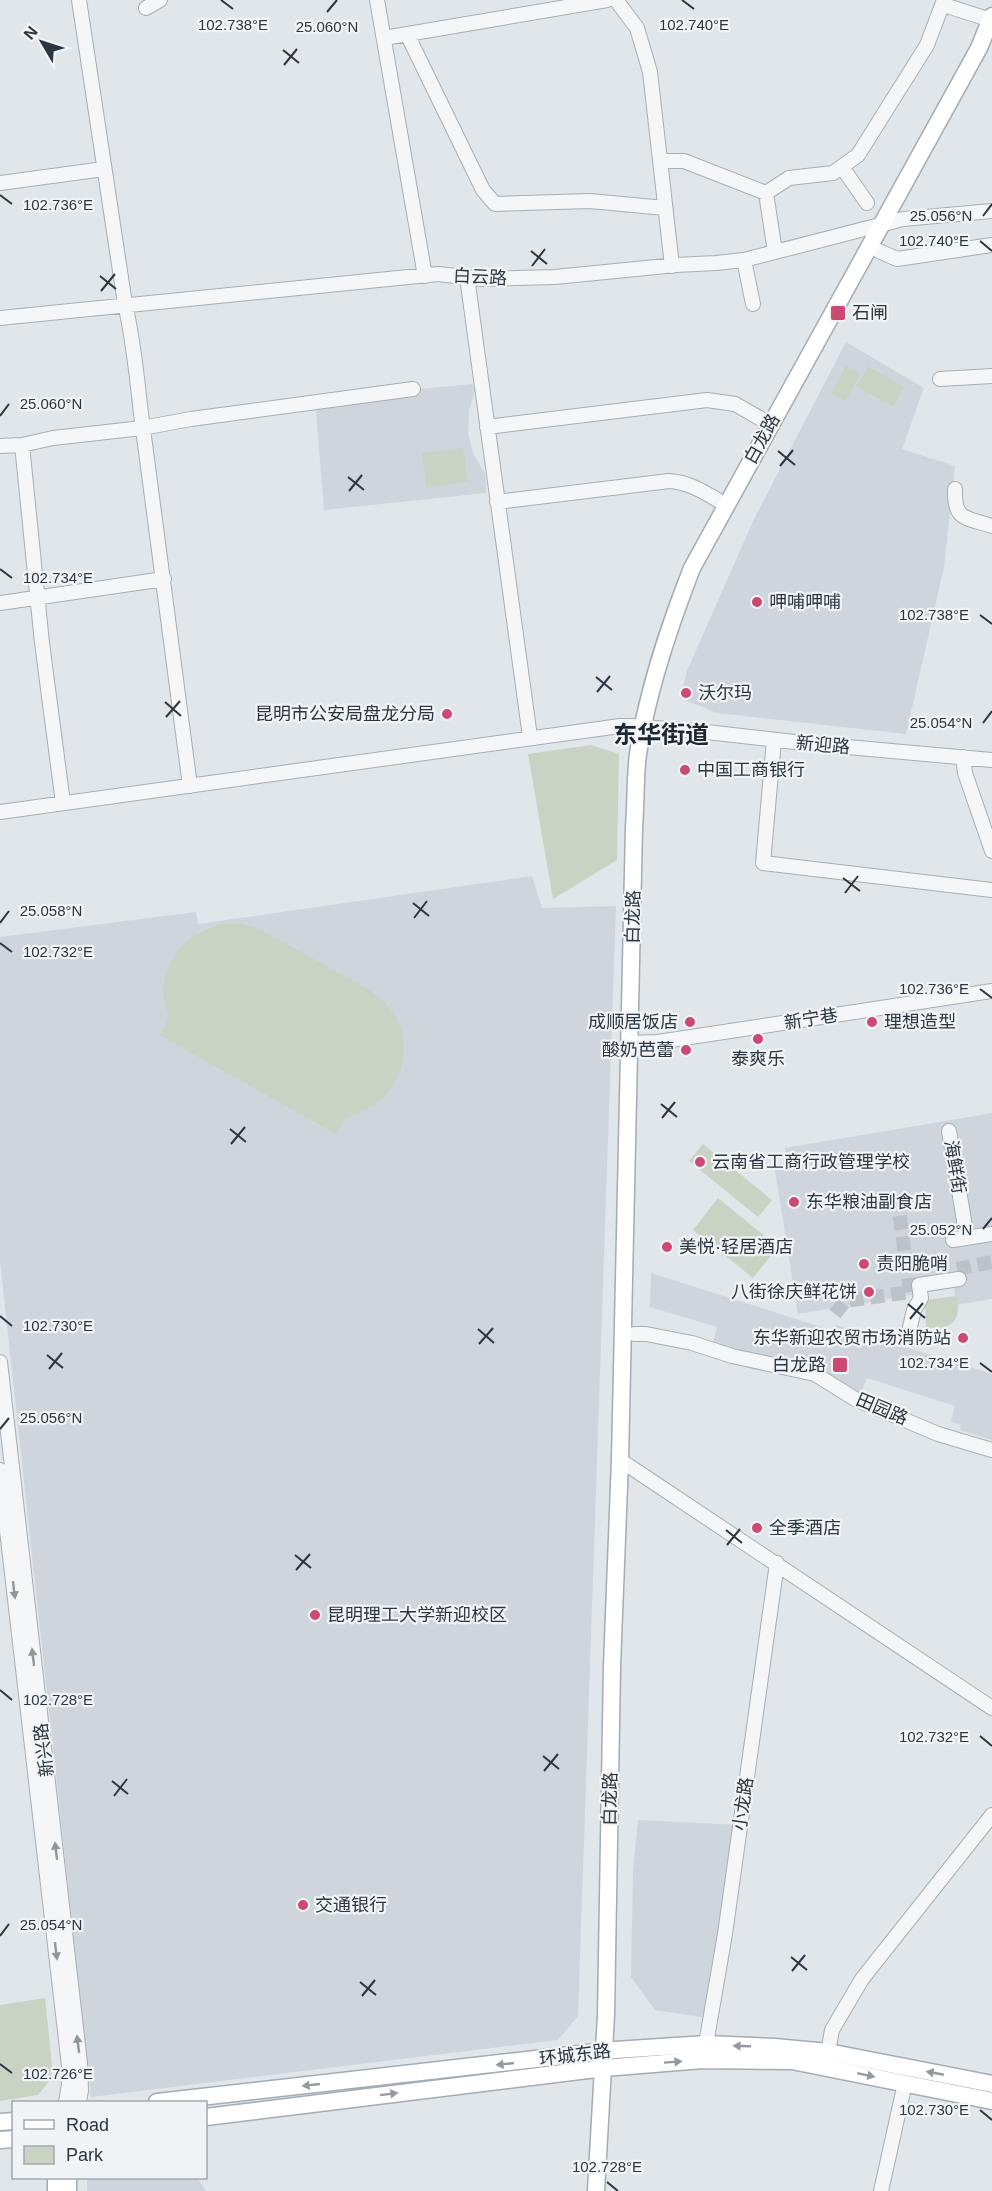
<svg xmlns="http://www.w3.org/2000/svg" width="992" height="2191" viewBox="0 0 992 2191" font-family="Helvetica,'Noto Sans SC',sans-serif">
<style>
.built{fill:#cfd5dc}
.green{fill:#cad3c3}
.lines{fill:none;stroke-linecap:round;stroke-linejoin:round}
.minor-tunnel{stroke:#bcc3c8;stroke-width:14;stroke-dasharray:14 7;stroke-linecap:butt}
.minor-casing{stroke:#a6aeb4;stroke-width:16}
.major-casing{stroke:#a1acb5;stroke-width:19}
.minor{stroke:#f4f6f8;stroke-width:14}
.major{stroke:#fff;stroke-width:16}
.oneway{fill:#8f969c}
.oneway2{fill:#949aa0}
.ticks{fill:none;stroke:#2a3641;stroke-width:2}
.poi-dot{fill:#cc4972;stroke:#f1f4f7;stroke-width:2}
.labels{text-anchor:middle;stroke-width:4.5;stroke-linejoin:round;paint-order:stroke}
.street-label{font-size:18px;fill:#2a3641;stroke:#f1f4f7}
.poi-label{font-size:18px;fill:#2a3641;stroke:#f1f4f7;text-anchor:start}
.district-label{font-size:24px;font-weight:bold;fill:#1c2732;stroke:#f1f4f7}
.ticks-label{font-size:15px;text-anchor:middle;fill:#2a3641;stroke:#f1f4f7;stroke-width:4.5;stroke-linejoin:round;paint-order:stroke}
</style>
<rect width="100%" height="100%" fill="#e1e6ea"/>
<path class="built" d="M 846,342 L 924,388 L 902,449 L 955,466 L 944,567 L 906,734 L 717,713 L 680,698 L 687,671 L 753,521 Z
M 472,384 L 475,390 L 469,410 L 468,434 L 473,453 L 485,474 L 486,493 L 324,510 L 316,412 L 326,398 Z
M 532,876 L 542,908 L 616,906 L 578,2016 L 558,2040 L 91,2097 L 0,1261 L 0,937 L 196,912 L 198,924 Z
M 992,1113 L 992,1299 L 956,1305 L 954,1288 L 798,1314 L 774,1165 L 787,1163 L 785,1148 Z
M 651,1273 L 834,1331 L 836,1325 L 992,1374 L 992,1440 L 960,1430 L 961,1425 L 951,1422 L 955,1406 L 867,1378 L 860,1394 L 841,1381 L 713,1342 L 717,1327 L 650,1307 Z
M 638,1820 L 738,1825 L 707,2018 L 655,2010 L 631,1977 L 633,1870 Z
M 87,2178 L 197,2178 L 206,2191 L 87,2191 Z"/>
<path class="green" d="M 846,366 L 861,374 L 845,401 L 831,393 Z
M 868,366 L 904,387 L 893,407 L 856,386 Z
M 463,448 L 468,482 L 426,488 L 422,453 Z
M 591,745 L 619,754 L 617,860 L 553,899 L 528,754 Z
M 223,924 L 242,924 L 260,929 C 283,942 305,954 328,967 C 350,979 376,990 392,1011 C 404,1026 406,1049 401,1068 C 393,1095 372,1109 346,1118 L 336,1134 L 159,1035 C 161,1031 167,1024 168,1019 C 169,1013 163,999 163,992 C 164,957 190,931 223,924 Z
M 703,1144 L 772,1200 L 758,1217 L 689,1161 Z
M 718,1198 L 778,1247 L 753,1278 L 693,1230 Z
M 957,1296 C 962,1321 951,1331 926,1327 L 925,1300 Z
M 45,1998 L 52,2064 L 51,2079 L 38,2095 L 0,2101 L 0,2005 Z"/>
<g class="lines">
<path class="minor-tunnel" d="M 897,1195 L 910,1292
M 957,1269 L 992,1262
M 835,1314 L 845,1301 L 918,1291"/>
<g class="minor-casing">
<path id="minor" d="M 79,0 L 125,304 C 136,350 138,397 145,444 C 161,558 176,672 190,786
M 377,0 L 425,276
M 616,0 L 637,28 L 650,72 L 672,266
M 944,5 L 991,20
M 146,8 L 160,0
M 407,34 L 483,190 L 495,204 L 590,201 L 665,208
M 384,38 L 607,0
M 660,161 L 684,161 L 766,193 L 789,178 L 833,173 L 858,155 L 927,45 L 944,0
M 842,167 L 867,203
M 0,183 L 104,169
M 766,193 L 775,252
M 879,251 L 897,259 L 992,245
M 744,260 L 753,304
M 467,277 L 530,737
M 0,318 L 438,274 L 483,279 L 555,277 L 676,265 L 716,263 L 744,260 L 903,219 L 992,211
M 940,379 L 992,376
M 487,427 L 707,400 L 735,404 L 770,424
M 22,445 L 42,643 L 63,803
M 0,446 L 22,445 L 53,438 L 142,428 L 191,419 L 413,389
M 955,489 C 954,521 965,517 992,526
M 497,502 L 669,481 C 690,482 707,494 726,505
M 0,603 L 164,579
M 774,740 L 763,863 L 992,890
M 963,757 L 965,773 L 992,851
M 0,812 L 620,726 L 643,726 L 654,728 L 698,731 L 803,743 L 992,760
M 630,1043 L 658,1042 L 992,991
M 949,1131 L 967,1238
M 953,1240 L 992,1234
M 910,1327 L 914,1310 L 921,1298 L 919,1285 L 959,1279
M 634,1334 L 646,1334 L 692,1343 L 732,1356 L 815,1374 L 855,1399 L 938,1434 L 992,1450
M 0,1362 L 80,2063 L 81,2090 L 79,2102
M 620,1460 L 992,1708
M 0,1470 L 69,2066 L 69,2085 L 66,2102
M 706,2044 L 725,1934 L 777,1563
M 828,2052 L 832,2030 L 862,1979 L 992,1815
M 881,2191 L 905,2083"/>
</g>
<g class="major-casing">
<path id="major" d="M 157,2102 L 615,2050 L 706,2044 L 775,2047 L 828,2052 L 992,2084
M 206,2117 L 604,2068 L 703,2060 L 792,2061 L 992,2101
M 0,2122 L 14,2121
M 0,2140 L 14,2139
M 56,2178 L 56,2191
M 68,2191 L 68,2178
M 596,2191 L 606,2015 L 612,1666 L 620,1460 L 634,827 C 636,803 635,777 638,754 C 647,691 669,627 692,568 L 979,48 L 992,16"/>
</g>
<use href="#minor" class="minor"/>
<use href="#major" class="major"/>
</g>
<defs><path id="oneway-solid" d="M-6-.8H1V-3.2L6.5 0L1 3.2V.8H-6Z" transform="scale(1.5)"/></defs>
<g class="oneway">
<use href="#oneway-solid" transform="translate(14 1590) rotate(83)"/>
<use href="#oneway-solid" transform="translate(33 1657) rotate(-97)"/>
<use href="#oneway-solid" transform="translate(56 1851) rotate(-97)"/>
<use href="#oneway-solid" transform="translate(56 1951) rotate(83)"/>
<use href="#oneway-solid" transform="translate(78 2044) rotate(-97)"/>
</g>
<g class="oneway2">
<use href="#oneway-solid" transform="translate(742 2046) rotate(-178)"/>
<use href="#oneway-solid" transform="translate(673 2062) rotate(-4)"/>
<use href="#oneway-solid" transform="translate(505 2064) rotate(174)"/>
<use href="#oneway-solid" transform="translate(935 2073) rotate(-169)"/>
<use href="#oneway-solid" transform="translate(866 2075) rotate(12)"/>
<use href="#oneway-solid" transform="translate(311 2085) rotate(174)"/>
<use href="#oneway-solid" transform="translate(389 2094) rotate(-7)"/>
</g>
<path class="ticks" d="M 221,0 L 233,9M 682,0 L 694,9M 327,12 L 337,0M 283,50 L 299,63M 284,65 L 297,49M 0,195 L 12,204M 983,216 L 992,204M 980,241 L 992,251M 531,251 L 547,264M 532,266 L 545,249M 100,276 L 116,289M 101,291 L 115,274M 0,416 L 9,404M 778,451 L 795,465M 780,466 L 793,450M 348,477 L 364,490M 349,491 L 362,475M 0,569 L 12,578M 980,615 L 992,624M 596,677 L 612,690M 597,692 L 610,676M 165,702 L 181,716M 166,717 L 180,701M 983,723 L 992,711M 843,878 L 860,891M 845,893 L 858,876M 413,903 L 429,916M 414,918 L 427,901M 0,923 L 9,911M 0,943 L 12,952M 980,989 L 992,998M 661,1104 L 677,1117M 662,1118 L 675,1102M 230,1129 L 246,1142M 231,1144 L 245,1127M 983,1229 L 992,1218M 908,1304 L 925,1318M 0,1316 L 12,1326M 910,1319 L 923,1303M 478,1329 L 494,1343M 479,1344 L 493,1328M 47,1355 L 63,1368M 980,1363 L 992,1372M 49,1369 L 62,1353M 0,1429 L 9,1418M 726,1530 L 742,1543M 727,1545 L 740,1529M 295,1555 L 311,1568M 296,1570 L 310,1554M 0,1690 L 12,1700M 980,1736 L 992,1746M 543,1756 L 559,1769M 544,1771 L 558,1754M 112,1781 L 128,1794M 114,1796 L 127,1779M 0,1936 L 9,1924M 791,1957 L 807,1970M 792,1971 L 805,1955M 360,1982 L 376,1995M 362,1996 L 375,1980M 0,2064 L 12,2073M 980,2110 L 992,2120M 607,2182 L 618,2191"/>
<g class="poi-dot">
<rect x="830" y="305" width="16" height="16" rx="3"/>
<circle cx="757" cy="602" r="6"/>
<circle cx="686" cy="693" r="6"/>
<circle cx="447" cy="714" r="6"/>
<circle cx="685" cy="770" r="6"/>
<circle cx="690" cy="1022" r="6"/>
<circle cx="872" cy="1022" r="6"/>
<circle cx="758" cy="1039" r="6"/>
<circle cx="686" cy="1050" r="6"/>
<circle cx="700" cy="1162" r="6"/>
<circle cx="794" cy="1202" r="6"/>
<circle cx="667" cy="1247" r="6"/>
<circle cx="864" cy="1264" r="6"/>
<circle cx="869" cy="1292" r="6"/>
<circle cx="963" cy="1338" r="6"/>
<rect x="832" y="1357" width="16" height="16" rx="3"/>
<circle cx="757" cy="1528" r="6"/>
<circle cx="315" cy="1615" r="6"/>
<circle cx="303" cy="1905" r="6"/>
</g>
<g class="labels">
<g class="street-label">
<text transform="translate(480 277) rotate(3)" y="6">白云路</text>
<text transform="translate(762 439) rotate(-61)" y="6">白龙路</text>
<text transform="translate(823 745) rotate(5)" y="6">新迎路</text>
<text transform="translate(633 917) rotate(-89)" y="6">白龙路</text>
<text transform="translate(811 1019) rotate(-9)" y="6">新宁巷</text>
<text transform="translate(955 1167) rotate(81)" y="6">海鲜街</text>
<text transform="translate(882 1409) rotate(23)" y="6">田园路</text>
<text transform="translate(44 1750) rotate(-97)" y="6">新兴路</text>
<text transform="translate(610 1799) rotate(-89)" y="6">白龙路</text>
<text transform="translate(743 1804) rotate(-82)" y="6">小龙路</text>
<text transform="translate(575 2055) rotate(-7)" y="6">环城东路</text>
</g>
<g class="poi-label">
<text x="852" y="319">石闸</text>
<text x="769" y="608">呷哺呷哺</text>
<text x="698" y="699">沃尔玛</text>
<text x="435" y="720" text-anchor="end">昆明市公安局盘龙分局</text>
<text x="697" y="776">中国工商银行</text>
<text x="678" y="1028" text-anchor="end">成顺居饭店</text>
<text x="884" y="1028">理想造型</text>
<text x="674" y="1056" text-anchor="end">酸奶芭蕾</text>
<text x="758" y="1065" text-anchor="middle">泰爽乐</text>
<text x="712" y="1168">云南省工商行政管理学校</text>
<text x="806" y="1208">东华粮油副食店</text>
<text x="679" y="1253">美悦·轻居酒店</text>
<text x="876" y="1270">责阳脆哨</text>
<text x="857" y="1298" text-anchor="end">八街徐庆鲜花饼</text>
<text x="951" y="1344" text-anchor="end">东华新迎农贸市场消防站</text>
<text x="826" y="1371" text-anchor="end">白龙路</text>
<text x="769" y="1534">全季酒店</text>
<text x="327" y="1621">昆明理工大学新迎校区</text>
<text x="315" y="1911">交通银行</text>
</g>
<g class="district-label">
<text x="661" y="743">东华街道</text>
</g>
</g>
<g class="ticks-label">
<text x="233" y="30">102.738°E</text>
<text x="694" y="30">102.740°E</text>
<text x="327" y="32">25.060°N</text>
<text x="58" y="210">102.736°E</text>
<text x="941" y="221">25.056°N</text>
<text x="934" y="246">102.740°E</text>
<text x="51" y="409">25.060°N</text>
<text x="58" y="583">102.734°E</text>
<text x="934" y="620">102.738°E</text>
<text x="941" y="728">25.054°N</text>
<text x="51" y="916">25.058°N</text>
<text x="58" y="957">102.732°E</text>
<text x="934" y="994">102.736°E</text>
<text x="941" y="1235">25.052°N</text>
<text x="58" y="1331">102.730°E</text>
<text x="934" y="1368">102.734°E</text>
<text x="51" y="1423">25.056°N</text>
<text x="58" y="1705">102.728°E</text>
<text x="934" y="1742">102.732°E</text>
<text x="51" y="1930">25.054°N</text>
<text x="58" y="2079">102.726°E</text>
<text x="934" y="2115">102.730°E</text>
<text x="607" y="2172">102.728°E</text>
</g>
<rect x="12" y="2101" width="195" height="78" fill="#f1f4f7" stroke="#a1a8ae" stroke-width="1.5"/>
<rect x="24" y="2120" width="30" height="9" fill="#ffffff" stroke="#a1a8ae" stroke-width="1.5"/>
<text x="66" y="2131" font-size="18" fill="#2a3641">Road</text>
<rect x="24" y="2146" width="30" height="18" fill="#cad3c3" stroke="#a1a8ae" stroke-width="1.5"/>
<text x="66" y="2161" font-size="18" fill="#2a3641">Park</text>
<g transform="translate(42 42) rotate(309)" stroke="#f1f4f7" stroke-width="4.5" paint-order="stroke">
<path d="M0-4.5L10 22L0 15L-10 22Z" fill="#2a3641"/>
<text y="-9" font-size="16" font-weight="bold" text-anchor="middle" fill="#2a3641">N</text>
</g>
</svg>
